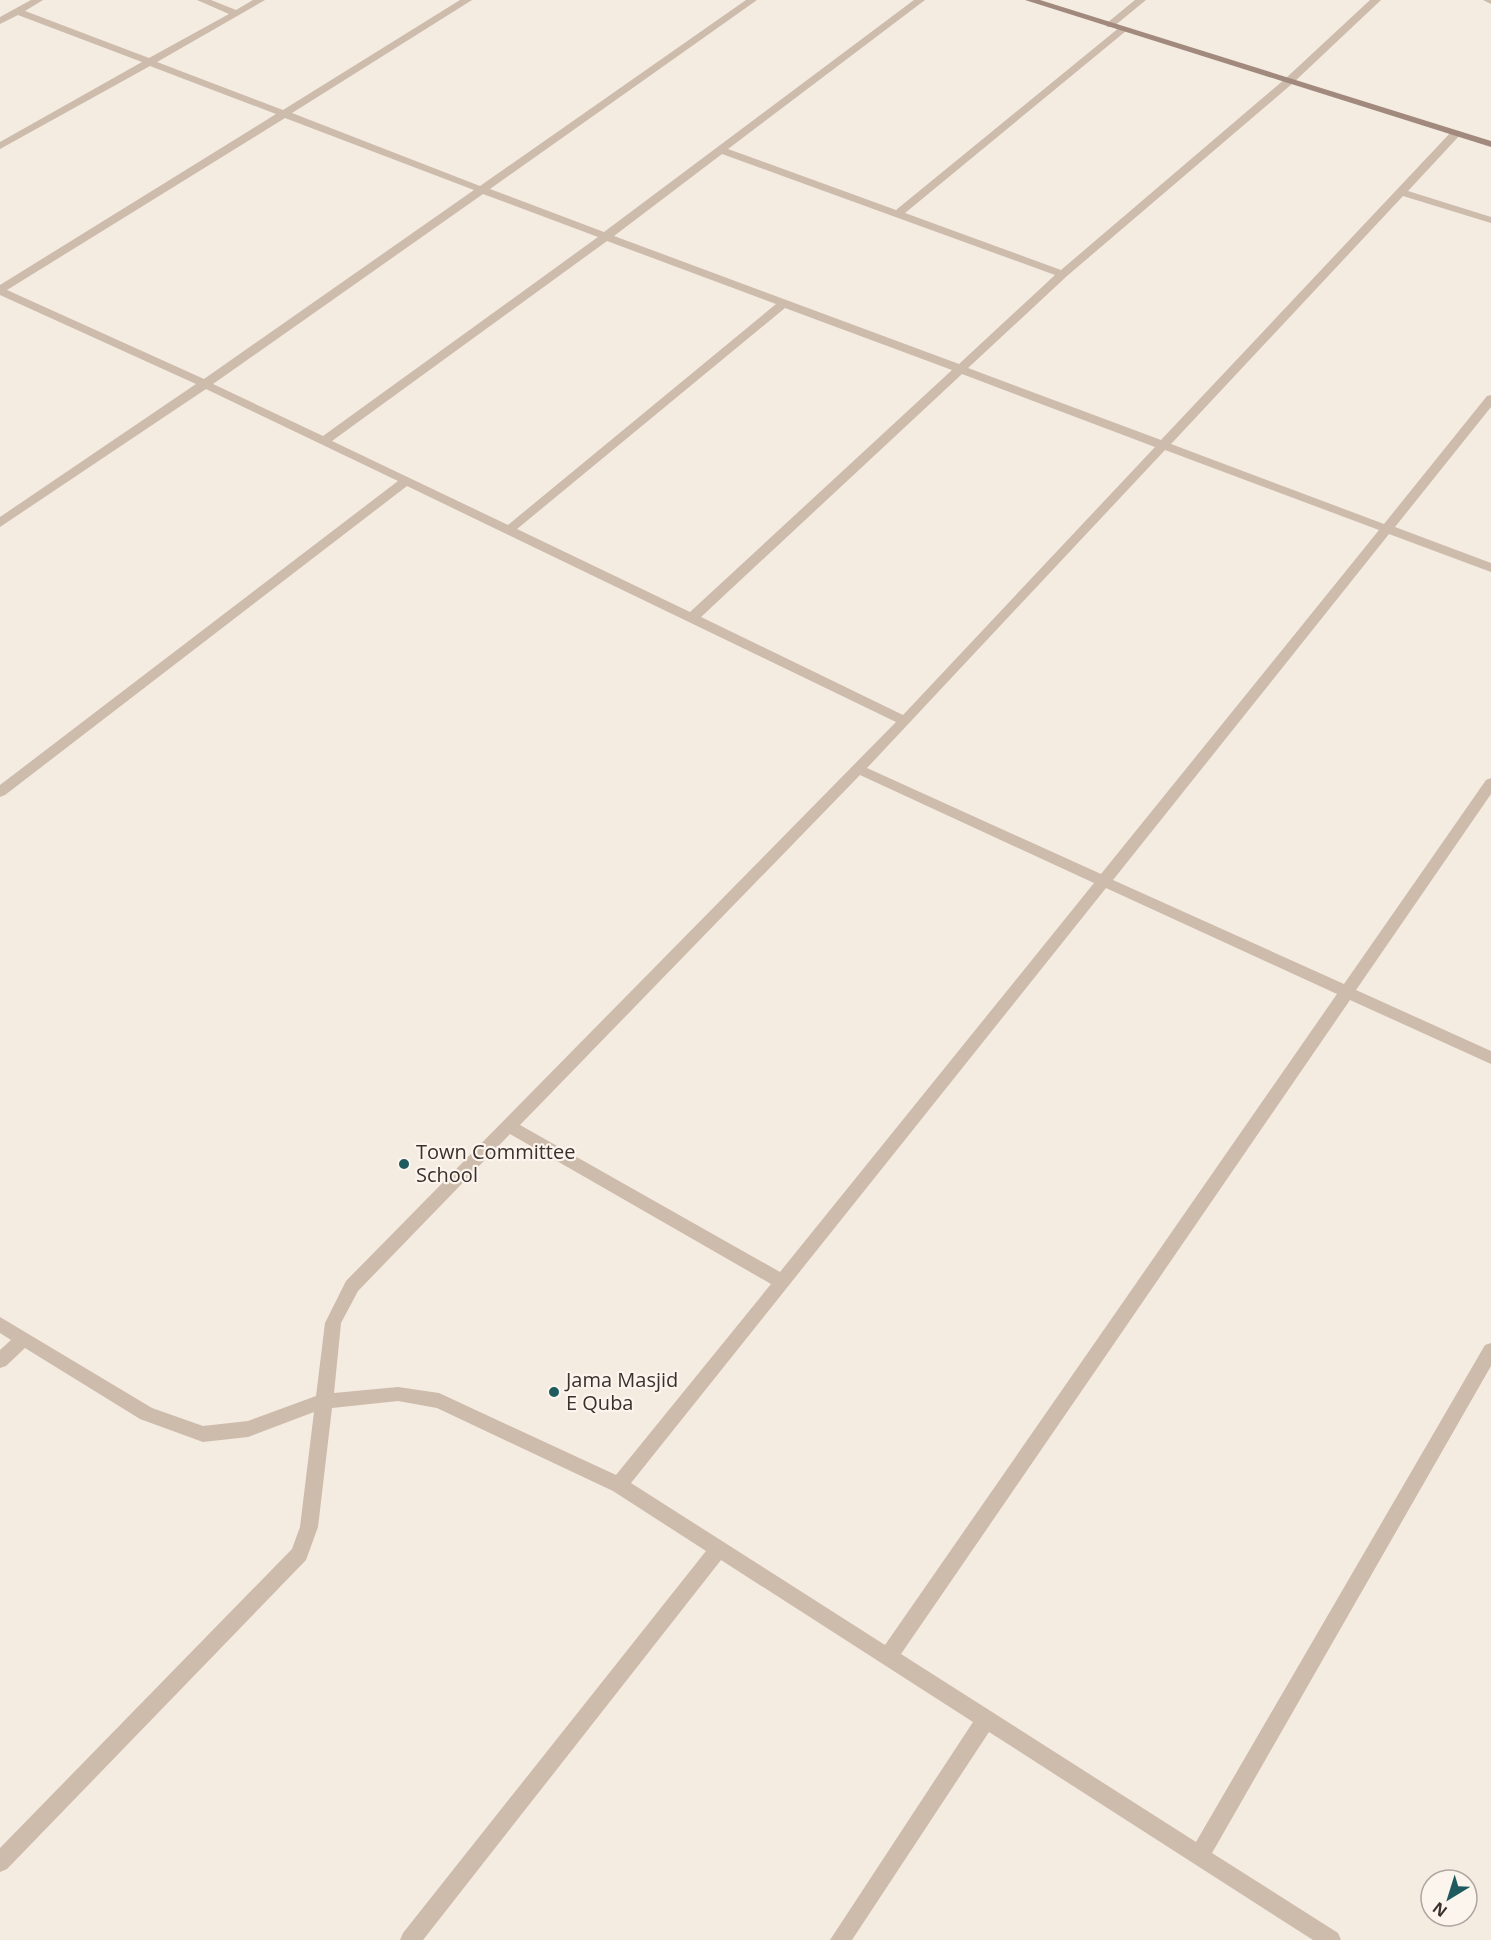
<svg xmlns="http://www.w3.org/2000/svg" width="1491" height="1940" viewBox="0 0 1491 1940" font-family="'Open Sans',sans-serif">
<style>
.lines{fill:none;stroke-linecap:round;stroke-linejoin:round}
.street{fill:#cdbbac;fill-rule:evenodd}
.secondary{fill:#a18a7d;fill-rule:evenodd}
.poi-dot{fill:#1f5a5e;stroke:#fbf5ee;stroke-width:2}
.labels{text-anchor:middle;stroke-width:4.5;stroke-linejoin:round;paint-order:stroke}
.poi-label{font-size:20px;fill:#3b302b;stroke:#fbf5ee;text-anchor:start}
</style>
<rect width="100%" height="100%" fill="#f4ebe1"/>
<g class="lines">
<path class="street" d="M 31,0 L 43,0 L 25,11 L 149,58 L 229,14 L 197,0 L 211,0 L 236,10 L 253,0 L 265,0 L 157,62 L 283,110 L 460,0 L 472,0 L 292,113 L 480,186 L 746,0 L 757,0 L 490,189 L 604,232 L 914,0 L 925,0 L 728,149 L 896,210 L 1120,27 L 1126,27 L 1126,31 L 905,213 L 1061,270 L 1285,79 L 1370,0 L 1381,0 L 1293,83 L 1067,276 L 968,368 L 1161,440 L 1452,131 L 1460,131 L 1460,135 L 1408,191 L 1491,217 L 1491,223 L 1403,196 L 1171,444 L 1384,524 L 1487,396 L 1491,395 L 1491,407 L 1395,527 L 1491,563 L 1491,572 L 1389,534 L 1113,880 L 1344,984 L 1486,780 L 1491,778 L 1491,794 L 1356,990 L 1491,1051 L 1491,1064 L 1350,1000 L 901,1654 L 1196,1842 L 1485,1345 L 1491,1343 L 1491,1366 L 1212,1853 L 1338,1933 L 1341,1940 L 1313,1940 L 989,1732 L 852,1940 L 830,1940 L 973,1722 L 721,1560 L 423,1940 L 400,1940 L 403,1933 L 706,1551 L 613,1491 L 437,1408 L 398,1401 L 332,1408 L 318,1527 L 306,1560 L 7,1869 L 0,1872 L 0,1848 L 292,1549 L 300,1527 L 314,1412 L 248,1437 L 203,1442 L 140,1419 L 25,1348 L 6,1366 L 0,1368 L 0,1350 L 11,1340 L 0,1333 L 0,1317 L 152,1408 L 203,1426 L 248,1421 L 316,1396 L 325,1323 L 346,1281 L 896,722 L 407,486 L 5,795 L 0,797 L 0,785 L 398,481 L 206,389 L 0,527 L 0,517 L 196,384 L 0,295 L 0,285 L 276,114 L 150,66 L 0,149 L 0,142 L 142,62 L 18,15 L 0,24 L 0,17 ZM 285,118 L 474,190 L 204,379 L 7,290 ZM 722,154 L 1055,275 L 959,364 L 614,236 ZM 483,194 L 598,237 L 323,436 L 213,384 ZM 607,241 L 776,304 L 508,525 L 332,441 ZM 785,308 L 952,370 L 690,612 L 517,529 ZM 962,374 L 1155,447 L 903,715 L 701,617 ZM 1165,450 L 1379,530 L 1101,874 L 867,768 ZM 860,775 L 1094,883 L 780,1272 L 520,1125 ZM 1106,888 L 1337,994 L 885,1645 L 631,1483 ZM 510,1134 L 771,1284 L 616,1475 L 439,1393 L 398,1387 L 334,1393 L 341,1323 L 358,1291 Z
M 1135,0 L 1146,0 L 1113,27 L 1107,27 L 1107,23 Z
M 1483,0 L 1491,0 L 1491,4 Z"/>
<path class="secondary" d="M 1025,0 L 1040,0 L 1491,141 L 1491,147 Z"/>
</g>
<g class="poi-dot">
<circle cx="404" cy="1164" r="6"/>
<circle cx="554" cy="1392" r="6"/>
</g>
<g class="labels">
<g class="poi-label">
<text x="416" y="1159">Town Committee<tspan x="416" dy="23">School</tspan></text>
<text x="566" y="1387">Jama Masjid<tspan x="566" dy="23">E Quba</tspan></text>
</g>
</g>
<g transform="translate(1449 1898) rotate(218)"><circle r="28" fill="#fbf5ee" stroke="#aea6a0" stroke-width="1.5"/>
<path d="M0-4.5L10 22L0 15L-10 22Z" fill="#1f5a5e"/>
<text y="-9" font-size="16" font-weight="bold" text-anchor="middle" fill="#3b302b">N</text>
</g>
</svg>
